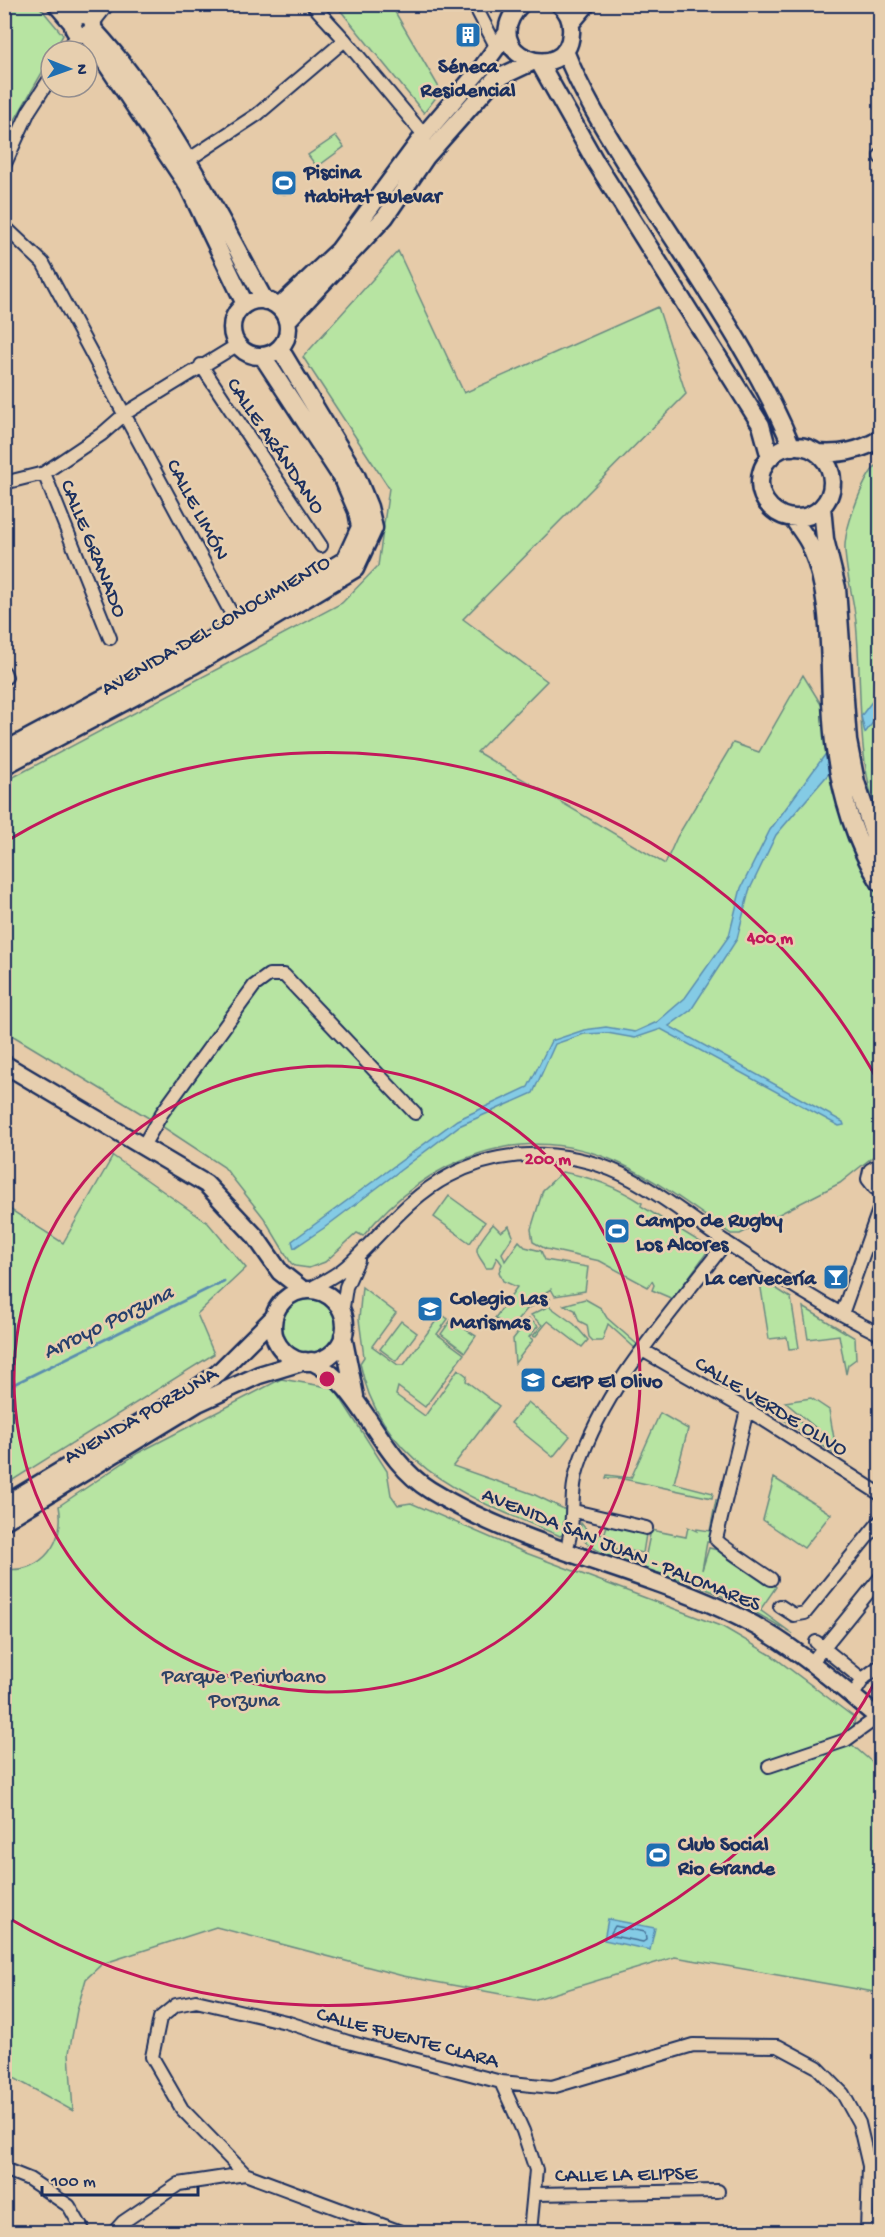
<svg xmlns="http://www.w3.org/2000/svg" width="885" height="2237" viewBox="0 0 885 2237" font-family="'Gochi Hand',sans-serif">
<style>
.green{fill:#b7e4a2;stroke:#698a80;stroke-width:1.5}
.water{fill:#84cbe5;stroke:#5a8daf;stroke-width:1.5}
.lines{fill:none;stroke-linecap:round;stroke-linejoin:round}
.shore{stroke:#456d94;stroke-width:1.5}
.stream{stroke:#5a8daf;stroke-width:3}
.minor-casing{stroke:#1b2f5e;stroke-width:16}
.tertiary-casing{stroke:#1b2f5e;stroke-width:21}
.minor{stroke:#e7cfaf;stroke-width:12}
.tertiary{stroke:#e7cfaf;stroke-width:16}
.ring{fill:none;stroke:#c2185b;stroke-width:3}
.labels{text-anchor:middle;stroke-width:5;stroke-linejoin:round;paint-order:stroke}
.poi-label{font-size:21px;font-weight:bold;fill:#1b2f5e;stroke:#e7cfaf;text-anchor:start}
.street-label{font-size:21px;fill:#1b2f5e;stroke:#e7cfaf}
.park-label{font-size:21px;fill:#2b4165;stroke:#e7cfaf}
.water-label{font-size:22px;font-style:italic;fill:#263f6c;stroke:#e7cfaf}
.centre{fill:#c2185b;stroke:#e7cfaf;stroke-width:3}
.ring-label{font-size:18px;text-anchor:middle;font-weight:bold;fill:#c2185b;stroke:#e7cfaf;stroke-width:5;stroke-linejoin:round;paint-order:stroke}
</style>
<rect width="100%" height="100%" fill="#e6cba9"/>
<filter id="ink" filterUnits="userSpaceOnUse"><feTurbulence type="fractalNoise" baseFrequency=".0167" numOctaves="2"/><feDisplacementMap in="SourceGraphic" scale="12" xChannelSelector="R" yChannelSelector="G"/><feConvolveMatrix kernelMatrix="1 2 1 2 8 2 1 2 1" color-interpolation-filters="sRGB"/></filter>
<g filter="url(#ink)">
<path class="green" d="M 5,4 L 38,5 L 63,35 L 54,51 L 51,51 L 51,57 L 5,137 Z
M 336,5 L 391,5 L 441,91 L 424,113 Z
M 336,136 L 344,147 L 317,167 L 308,155 Z
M 398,251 L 464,393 L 658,307 L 686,394 L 463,619 L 547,681 L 477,752 L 665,864 L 677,837 L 733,743 L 759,752 L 803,675 L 827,714 L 836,793 L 867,880 L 880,897 L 880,1151 L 840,1183 L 740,1234 L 731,1234 C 695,1209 659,1181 619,1163 C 523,1118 426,1159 363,1236 L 357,1233 L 325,1262 L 309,1268 L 295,1266 L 291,1263 L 264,1218 L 224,1167 L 157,1123 L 5,1031 L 4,782 L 342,603 L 378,566 L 389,488 L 303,357 Z
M 880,463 L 880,825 C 855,754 863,694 856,622 C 854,599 844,566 845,545 C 846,527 864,472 880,463 Z
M 113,1156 L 208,1223 L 246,1268 L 197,1314 L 214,1354 L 5,1485 L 5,1206 L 63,1243 Z
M 562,1172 C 592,1177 617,1187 642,1203 L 641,1206 L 710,1248 L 673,1299 L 652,1290 L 654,1285 L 652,1281 L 648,1287 L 600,1261 L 546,1249 L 533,1242 L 531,1229 L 543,1190 Z
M 449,1196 L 485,1222 L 470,1243 L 434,1217 Z
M 493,1224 L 501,1232 L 509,1226 L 513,1236 L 502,1253 L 505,1261 L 519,1241 L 525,1247 L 541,1251 L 545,1260 L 588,1267 L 585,1291 L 555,1296 L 551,1289 L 546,1292 L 550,1299 L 528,1308 L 510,1329 L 495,1318 L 517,1287 L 503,1281 L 499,1272 L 502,1264 L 497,1257 L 492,1268 L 486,1268 C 484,1262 477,1257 477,1250 C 477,1243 489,1230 493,1224 Z
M 760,1282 L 766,1282 L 791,1298 L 799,1348 L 789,1349 L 787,1337 L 769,1339 Z
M 362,1287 L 396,1313 L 372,1346 L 398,1365 L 404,1365 L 441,1314 L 448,1319 L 437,1334 L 464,1354 L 425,1407 L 398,1387 L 396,1395 L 425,1416 L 458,1369 L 467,1376 L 466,1381 L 499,1406 L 453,1466 L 533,1494 L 566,1510 L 563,1534 L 560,1536 C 472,1499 381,1468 360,1363 L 364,1357 L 359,1319 Z
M282 1326a27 27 0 1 1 54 0a27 27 0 1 1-54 0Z
M 585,1299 L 601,1308 L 607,1318 L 639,1346 L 636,1349 L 608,1324 L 602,1341 L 593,1341 L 589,1337 L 587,1325 L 579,1321 L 575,1310 L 564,1305 Z
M 549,1306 L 574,1324 L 588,1340 L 582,1347 L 548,1321 L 535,1337 L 533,1336 L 542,1325 L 531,1315 Z
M 803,1307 L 855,1338 L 856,1359 L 848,1365 L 846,1374 L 839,1335 L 808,1339 Z
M 529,1319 L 538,1326 L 529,1337 L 533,1340 L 515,1363 L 513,1339 Z
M 451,1320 L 476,1336 L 465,1352 L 441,1334 Z
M 401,1321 L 417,1333 L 396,1361 L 380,1349 Z
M 281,1379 L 334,1388 L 387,1471 L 391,1495 L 398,1505 L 411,1503 L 526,1553 L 723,1627 L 771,1655 L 855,1718 L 853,1727 L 842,1736 L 880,1769 L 880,1993 L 675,1957 L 533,2000 L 403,1976 L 216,1927 L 102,1964 L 86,1979 L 77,2010 L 69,2053 L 73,2111 L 5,2073 L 5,1569 C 42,1574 66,1541 59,1506 L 138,1453 Z
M 811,1398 L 829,1410 L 835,1444 L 785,1402 Z
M 750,1399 L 762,1406 L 779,1403 L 837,1453 L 836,1455 L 765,1407 L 762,1411 L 751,1405 Z
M 528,1402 L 570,1436 L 553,1457 L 511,1423 Z
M 660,1413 L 688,1429 L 674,1483 L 713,1493 L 712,1498 L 619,1478 L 606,1478 L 607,1475 L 631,1478 Z
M 774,1478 L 831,1514 L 804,1548 L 763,1520 Z
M 716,1500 L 721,1501 L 711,1542 L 707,1542 L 702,1570 L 709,1548 L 727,1552 L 776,1587 L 760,1610 L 793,1634 C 763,1616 732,1599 699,1586 C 671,1576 613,1562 591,1546 C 582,1540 579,1533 581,1523 L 588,1532 L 604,1535 L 607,1526 L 646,1534 L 643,1553 L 612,1548 L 645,1559 L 651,1530 L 686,1537 L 688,1527 L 697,1531 L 697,1529 L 710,1531 Z"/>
<path class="water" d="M273 183a11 11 0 1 1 22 0a11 11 0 1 1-22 0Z
M 880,691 L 880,713 L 865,733 L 861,716 Z
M 827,752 L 831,771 L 776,835 L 749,891 L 737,939 L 691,1010 L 669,1026 L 843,1122 L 844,1125 L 839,1126 L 661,1029 L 635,1038 L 607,1033 L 584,1034 L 555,1044 L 533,1093 L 459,1126 L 324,1228 L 294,1248 L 292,1241 L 457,1120 L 528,1087 L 551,1041 L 584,1030 L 606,1027 L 635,1032 L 657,1022 L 685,998 L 729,936 L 741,888 L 770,830 Z
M 608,1919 L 655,1928 L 650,1950 L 604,1940 Z"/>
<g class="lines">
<path class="shore" d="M 615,1926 L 645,1932 L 646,1940 L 643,1942 L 613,1936 L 611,1933 Z"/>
<path class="stream" d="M 4,1389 L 224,1281"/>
<g class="minor-casing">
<path id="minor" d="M 312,4 L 345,40 L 424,135
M 474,4 L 496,46
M 85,15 L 92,4
M 93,23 L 108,4
M 67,51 L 78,34
M 880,157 L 880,156
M 188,160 L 258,114 L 345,40
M 4,166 L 29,111 L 51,77
M 4,226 L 43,263 L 237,624
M 201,365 L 321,546
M 44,473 L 110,638
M 4,483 L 44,473 L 102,434 L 126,413 L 237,345
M 4,672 L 6,677
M 143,1146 L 162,1113 L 254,986 L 269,975 L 284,975 L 415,1113
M 880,1164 L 870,1170 L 868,1179 L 875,1188 L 880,1190
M 308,1290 C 322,1282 336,1276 347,1266 C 382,1234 407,1198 449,1176 C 506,1145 577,1149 633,1180 C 665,1197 694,1221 724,1241 C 774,1274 826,1308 880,1334
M 342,1314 L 346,1287 L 358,1260
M 842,1314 L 880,1207
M 644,1351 L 761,1418 L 880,1494
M 747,1410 L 716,1539 C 719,1545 761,1572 771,1579
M 574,1511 L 646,1528
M 565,1552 C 577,1524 568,1495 578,1467 C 606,1382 673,1312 726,1242
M 780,1606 L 794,1615 L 805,1613 L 880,1521
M 816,1642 L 863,1680
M 811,1663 L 880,1578
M 853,1695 L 864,1678 L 880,1666
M 769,1766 L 846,1740 L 878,1717
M 501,2082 L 523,2131 L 536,2170 L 530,2232
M 4,2169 L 29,2179 L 69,2206 L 84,2232
M 534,2194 L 718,2191
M 114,2232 L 123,2222 L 179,2184 L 245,2174
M 401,2232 L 245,2174 L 182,2109 L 152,2057 L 160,2018 L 176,2005 L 196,2001 L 286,2022 L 348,2042 L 501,2082 L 552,2087 L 693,2045 L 778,2046 L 817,2067 L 843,2094 L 859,2123 L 869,2166 L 867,2232"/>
</g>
<g class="tertiary-casing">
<path id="tertiary" d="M 56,4 L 73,24
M 521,4 C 473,55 568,88 571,33 C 572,22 568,11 559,4
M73 25a10 10 0 1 1 20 0a10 10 0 1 1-20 0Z
M 571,23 L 587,4
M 93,29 C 166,108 214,208 265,301
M 87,35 L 188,186 L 245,304
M 565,51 C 582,94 606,132 630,171 C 685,259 753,352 792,447
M 539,62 L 595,161 L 761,425 L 770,458
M232 328a28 28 0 1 1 56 0a28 28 0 1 1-56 0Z
M 279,307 L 339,250 L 424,135 L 483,66 L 507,33
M 288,320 L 385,217 L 426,157 L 494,80 L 532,62
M760 482a36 36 0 1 1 72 0a36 36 0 1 1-72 0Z
M 817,453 C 841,455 860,451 880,439
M 822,507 L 825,539 L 837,588 L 848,741 L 856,782 L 880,854
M 793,518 C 798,527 806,536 810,545 C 838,609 825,683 835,750 C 841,795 856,845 880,883
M 4,751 L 188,653 L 345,560 L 360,527 L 357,511 L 344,481 L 263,357
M 4,766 L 194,665 L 355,569 L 374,528 L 369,507 L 356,475 L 280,349
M 4,1064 L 206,1184 L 255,1236 L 280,1272 L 303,1290
M273 1326a36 36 0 1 1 72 0a36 36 0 1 1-72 0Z
M 343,1336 L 355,1396
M 311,1361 C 364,1386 377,1457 430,1490 C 526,1550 641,1568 741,1618 C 793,1644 836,1683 880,1719
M 4,1505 L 193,1391 L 218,1373 L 273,1318
M 4,1521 L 198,1403 L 259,1375 L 305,1361"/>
</g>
<use href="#minor" class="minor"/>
<use href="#tertiary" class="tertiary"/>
</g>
</g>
<g class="ring">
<circle cx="327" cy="1379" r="313"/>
<path d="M880 1673A626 626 0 0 1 5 1916M5 842A626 626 0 0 1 880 1085"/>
</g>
<defs>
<g id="building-square" transform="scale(1.35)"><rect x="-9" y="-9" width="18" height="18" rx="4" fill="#1f6fb2" stroke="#e7cfaf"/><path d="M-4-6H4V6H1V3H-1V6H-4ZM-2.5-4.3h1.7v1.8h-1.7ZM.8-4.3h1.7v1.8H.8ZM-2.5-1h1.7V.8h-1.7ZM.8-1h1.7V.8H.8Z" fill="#fff"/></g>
<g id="stadium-square" transform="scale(1.35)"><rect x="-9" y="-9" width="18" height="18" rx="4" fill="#1f6fb2" stroke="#e7cfaf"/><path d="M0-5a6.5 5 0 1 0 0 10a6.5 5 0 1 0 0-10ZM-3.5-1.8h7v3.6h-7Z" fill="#fff"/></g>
<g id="bar-square" transform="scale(1.35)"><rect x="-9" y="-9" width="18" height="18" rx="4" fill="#1f6fb2" stroke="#e7cfaf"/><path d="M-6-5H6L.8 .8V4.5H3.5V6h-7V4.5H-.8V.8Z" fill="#fff"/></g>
<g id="school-square" transform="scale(1.35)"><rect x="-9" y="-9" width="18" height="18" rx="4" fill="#1f6fb2" stroke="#e7cfaf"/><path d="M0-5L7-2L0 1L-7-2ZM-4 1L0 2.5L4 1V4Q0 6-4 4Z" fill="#fff"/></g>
</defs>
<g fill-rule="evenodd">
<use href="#building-square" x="468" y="35"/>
<use href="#stadium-square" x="284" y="183"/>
<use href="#stadium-square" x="617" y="1231"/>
<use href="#bar-square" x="836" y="1277"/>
<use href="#school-square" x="430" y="1309"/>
<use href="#school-square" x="533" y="1380"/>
<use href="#stadium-square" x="658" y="1855"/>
</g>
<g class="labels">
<g class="poi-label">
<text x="468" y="72" text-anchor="middle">Séneca<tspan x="468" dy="24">Residencial</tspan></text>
<text x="304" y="178">Piscina<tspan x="304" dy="24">Habitat Bulevar</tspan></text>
<text x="636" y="1226">Campo de Rugby<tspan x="636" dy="24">Los Alcores</tspan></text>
<text x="816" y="1284" text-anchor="end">La cervecería</text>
<text x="450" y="1304">Colegio Las<tspan x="450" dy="24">Marismas</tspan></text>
<text x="552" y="1387">CEIP El Olivo</text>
<text x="678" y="1850">Club Social<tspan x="678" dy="24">Rio Grande</tspan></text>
</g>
<g class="street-label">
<text transform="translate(277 445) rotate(56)" y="7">CALLE ARÁNDANO</text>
<text transform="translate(199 509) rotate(62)" y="7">CALLE LIMÓN</text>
<text transform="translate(95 548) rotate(68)" y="7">CALLE GRANADO</text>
<text transform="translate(215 624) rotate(-30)" y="7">AVENIDA DEL CONOCIMIENTO</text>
<text transform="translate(772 1405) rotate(31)" y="7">CALLE VERDE OLIVO</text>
<text transform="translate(140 1414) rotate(-30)" y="7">AVENIDA PORZUNA</text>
<text transform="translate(622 1548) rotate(22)" y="7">AVENIDA SAN JUAN - PALOMARES</text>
<text transform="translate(408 2036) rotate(15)" y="7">CALLE FUENTE CLARA</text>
<text transform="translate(626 2173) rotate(-1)" y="7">CALLE LA ELIPSE</text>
</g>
<g class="park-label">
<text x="244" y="1682">Parque Periurbano<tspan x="244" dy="24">Porzuna</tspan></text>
</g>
<g class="water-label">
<text transform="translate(107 1320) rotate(-26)" y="8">Arroyo Porzuna</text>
</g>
</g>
<circle cx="327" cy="1379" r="9" class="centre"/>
<g class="ring-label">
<text x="770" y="943">400 m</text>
<text x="548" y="1164">200 m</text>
</g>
<rect width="885" height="2237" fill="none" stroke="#e7cfaf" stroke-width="24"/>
<rect x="12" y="12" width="861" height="2213" fill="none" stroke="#1b2f5e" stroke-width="2" filter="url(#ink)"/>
<g transform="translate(69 69) rotate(91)"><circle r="28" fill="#e7cfaf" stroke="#958f8f" stroke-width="1.5"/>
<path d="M0-4.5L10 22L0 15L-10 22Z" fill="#1f6fb2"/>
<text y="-9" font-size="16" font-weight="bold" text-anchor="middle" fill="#1b2f5e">N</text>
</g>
<path d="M42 2186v9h156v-9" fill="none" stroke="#1b2f5e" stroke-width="3"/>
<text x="51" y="2186" font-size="18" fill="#1b2f5e" stroke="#e7cfaf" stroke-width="4.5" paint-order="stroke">100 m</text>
</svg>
